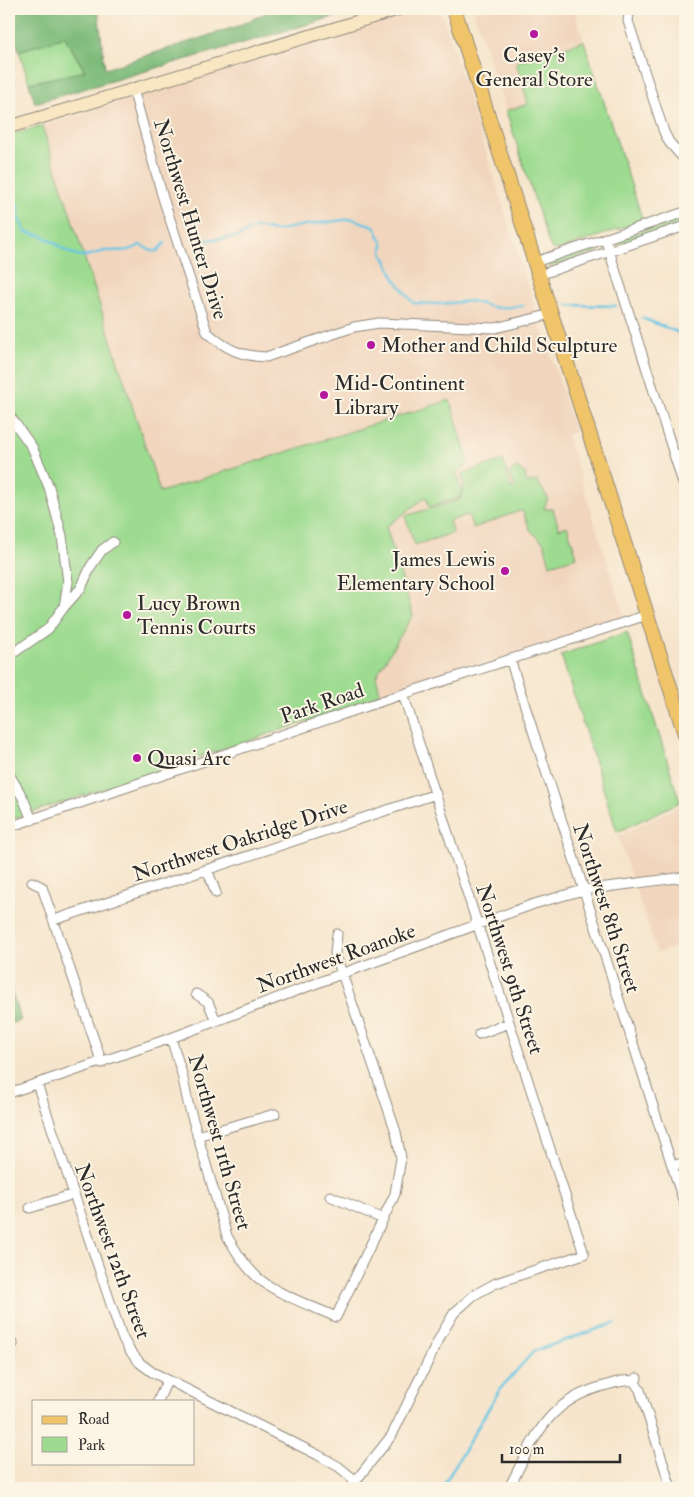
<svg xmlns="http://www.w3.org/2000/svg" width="694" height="1497" viewBox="0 0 694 1497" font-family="'IM FELL Double Pica',serif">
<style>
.built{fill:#f1d5bd}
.green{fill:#9ddb90;stroke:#64835e}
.forest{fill:#7ebb7a;stroke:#547352}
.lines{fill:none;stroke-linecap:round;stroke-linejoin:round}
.stream{stroke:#66c6e4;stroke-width:2.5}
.minor-casing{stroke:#90887c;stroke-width:11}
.secondary-casing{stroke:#90887c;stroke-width:14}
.primary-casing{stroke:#90887c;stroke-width:16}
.minor{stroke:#fff;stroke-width:9}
.secondary{stroke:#f9e7c3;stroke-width:12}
.primary{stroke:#f0c469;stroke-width:14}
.poi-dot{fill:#b5179e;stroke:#fcf5e5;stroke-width:2}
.labels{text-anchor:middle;stroke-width:4;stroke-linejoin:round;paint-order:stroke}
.poi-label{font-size:21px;fill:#2b2b2b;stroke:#fcf5e5;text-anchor:start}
.street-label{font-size:21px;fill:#2b2b2b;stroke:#fcf5e5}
</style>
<rect width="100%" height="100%" fill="#fcf5e5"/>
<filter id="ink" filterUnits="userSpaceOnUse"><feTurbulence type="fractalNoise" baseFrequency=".02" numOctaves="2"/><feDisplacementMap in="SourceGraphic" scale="10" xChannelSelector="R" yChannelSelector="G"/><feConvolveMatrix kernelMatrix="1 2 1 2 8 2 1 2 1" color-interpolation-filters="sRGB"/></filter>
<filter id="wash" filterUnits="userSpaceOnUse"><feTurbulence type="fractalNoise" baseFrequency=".0096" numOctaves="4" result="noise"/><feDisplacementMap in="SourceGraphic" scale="20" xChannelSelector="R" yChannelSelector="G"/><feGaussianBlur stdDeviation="1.12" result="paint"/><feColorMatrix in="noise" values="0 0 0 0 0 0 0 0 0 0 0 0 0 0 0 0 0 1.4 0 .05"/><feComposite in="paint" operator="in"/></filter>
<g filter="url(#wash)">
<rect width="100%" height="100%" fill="#f6e5cc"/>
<path class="built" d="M 427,9 L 437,9 L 443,18 L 575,432 L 567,435 L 625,618 L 381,697 L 376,676 L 413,615 L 386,528 L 469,463 L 450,400 L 160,492 L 42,126 Z
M 473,9 L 574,9 L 584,41 L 516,62 L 528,104 L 506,111 Z
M 685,803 L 685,867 L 669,874 L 632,880 L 618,836 Z
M 685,883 L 685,944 L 657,953 L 636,890 Z"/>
<path class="green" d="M 65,37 L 85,72 L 29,83 L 19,51 Z
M 584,41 L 643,221 L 558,250 L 552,249 L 549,244 L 506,111 L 528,104 L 516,62 Z
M 42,126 L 160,492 L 450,400 L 469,463 L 455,474 L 458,476 L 462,493 L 459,498 L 429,507 L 426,497 L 386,527 L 413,615 L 376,676 L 381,697 L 9,820 L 9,135 Z
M 685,216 L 685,223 L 618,245 L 615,240 Z
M 597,245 L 599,250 L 597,252 L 549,267 L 548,263 C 565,258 580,250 597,245 Z
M 503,460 L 512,489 L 515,487 L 509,473 L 517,468 L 526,474 L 526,483 L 537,481 L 548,498 L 544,509 L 553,509 L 559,529 L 567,526 L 577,557 L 550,565 L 544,543 L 530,530 L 523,512 L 520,511 L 473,528 L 468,515 L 449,521 L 453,533 L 415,545 L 405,516 L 459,500 C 466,491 464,484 461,474 Z
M 627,632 L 680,802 L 617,832 L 561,655 Z"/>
<path class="forest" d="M 9,9 L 98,9 L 105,69 L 238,26 L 274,9 L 361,9 L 35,103 L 29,83 L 85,71 L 65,37 L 19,51 L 9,18 Z
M 9,985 L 21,1020 L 9,1024 Z"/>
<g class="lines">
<path class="stream" d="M 9,199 L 16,202 L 19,208 L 18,215 L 25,232 C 31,234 39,234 44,237 C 58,243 67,255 83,256 C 91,256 98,252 106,251 C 118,250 129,253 140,245 L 152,251 L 157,251 L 165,243
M 193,239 L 208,240 L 238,237 L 256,227 L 275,231 L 305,225 L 352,219 L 374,226 L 383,244 L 382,253 L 389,266 L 395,279 L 413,303 L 440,304 L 470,301 L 496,308 L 523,306
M 568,305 L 616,306
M 642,318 L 677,332 L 685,333
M 442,1488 L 500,1389 L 534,1351 L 615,1323"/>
</g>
</g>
<g filter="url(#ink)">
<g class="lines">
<g class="minor-casing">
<path id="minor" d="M 633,9 L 629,13 L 628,21 L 664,132 L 669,142 L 685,160
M 133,89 L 163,198 L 207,332 C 226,349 240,356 266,357 L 354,327 L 379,323 L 495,328 L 552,314
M 605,238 L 685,489
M 535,262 L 685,212
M 539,275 L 685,226
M 9,415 L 32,447 L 49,487 L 62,536 L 68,582 L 64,607
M 675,456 L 685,452
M 9,656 L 48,629 L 64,607 L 81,588 L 91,566 L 102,550 L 113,542
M 510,659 L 685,1206
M 9,774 L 23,798 L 32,820
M 9,827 L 391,698 L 647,615
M 207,869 L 216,893
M 32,882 L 42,887 L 102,1063
M 54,920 L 436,794
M 196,994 L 208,1002 L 216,1021
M 479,1034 L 509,1023
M 171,1038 L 182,1074 L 188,1103 L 227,1236 C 236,1251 244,1265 257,1277 C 274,1293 314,1307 336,1317 L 395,1194 L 401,1158 L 396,1132 L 335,953 L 337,934
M 37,1084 L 122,1337 L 130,1351 L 140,1363 L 152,1372 L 318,1455 L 339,1467 L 356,1481
M 9,1093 L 171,1038 L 341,974 L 534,904 L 583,890 L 685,877
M 197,1136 L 275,1114
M 672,1166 L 685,1162
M 330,1196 L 383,1219
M 30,1208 L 74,1194
M 9,1345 L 13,1344
M 634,1381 L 640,1390 L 671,1488
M 158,1401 L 167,1381
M 350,1488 L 392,1435 L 441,1335 L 454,1313 L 474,1295 L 496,1283 L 584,1254 L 403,694
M 509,1488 C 533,1441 545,1403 600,1387 C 612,1384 622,1379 634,1381 L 637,1378"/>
</g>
<g class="secondary-casing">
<path id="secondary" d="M 9,127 L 399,9"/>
</g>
<g class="primary-casing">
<path id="primary" d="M 454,9 L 685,734"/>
</g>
<use href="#minor" class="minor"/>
<use href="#secondary" class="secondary"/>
<use href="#primary" class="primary"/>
</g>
</g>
<g class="poi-dot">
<circle cx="534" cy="34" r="5"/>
<circle cx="371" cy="345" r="5"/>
<circle cx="324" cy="395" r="5"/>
<circle cx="505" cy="571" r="5"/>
<circle cx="127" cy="615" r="5"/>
<circle cx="137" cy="758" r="5"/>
</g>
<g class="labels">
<g class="poi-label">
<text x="534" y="62" text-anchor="middle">Casey's<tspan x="534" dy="24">General Store</tspan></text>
<text x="381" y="352">Mother and Child Sculpture</text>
<text x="334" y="390">Mid-Continent<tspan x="334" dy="24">Library</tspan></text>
<text x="495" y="566" text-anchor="end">James Lewis<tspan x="495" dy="24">Elementary School</tspan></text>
<text x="137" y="610">Lucy Brown<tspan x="137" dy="24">Tennis Courts</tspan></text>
<text x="147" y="765">Quasi Arc</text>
</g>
<g class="street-label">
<text transform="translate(191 219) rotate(73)" y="7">Northwest Hunter Drive</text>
<text transform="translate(322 703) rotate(-19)" y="7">Park Road</text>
<text transform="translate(240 840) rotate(-18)" y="7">Northwest Oakridge Drive</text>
<text transform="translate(607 908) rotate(72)" y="7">Northwest 8th Street</text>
<text transform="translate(336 958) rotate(-20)" y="7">Northwest Roanoke</text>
<text transform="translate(510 969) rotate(72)" y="7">Northwest 9th Street</text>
<text transform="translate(220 1142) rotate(74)" y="7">Northwest 11th Street</text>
<text transform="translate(113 1251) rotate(70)" y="7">Northwest 12th Street</text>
</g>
</g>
<rect width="694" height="1497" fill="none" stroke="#fcf5e5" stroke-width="30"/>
<rect x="32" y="1400" width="162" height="65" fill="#fcf5e5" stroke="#a8a49b"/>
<rect x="42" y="1416" width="25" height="8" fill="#f0c469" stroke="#a8a49b"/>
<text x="78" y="1424" font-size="15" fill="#2b2b2b">Road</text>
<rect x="42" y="1437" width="25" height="15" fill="#9ddb90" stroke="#a8a49b"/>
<text x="78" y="1450" font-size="15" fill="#2b2b2b">Park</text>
<path d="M502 1454v8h118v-8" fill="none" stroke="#2b2b2b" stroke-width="2.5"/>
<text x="509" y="1454" font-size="15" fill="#2b2b2b" stroke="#fcf5e5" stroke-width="4" paint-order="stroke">100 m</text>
</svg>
